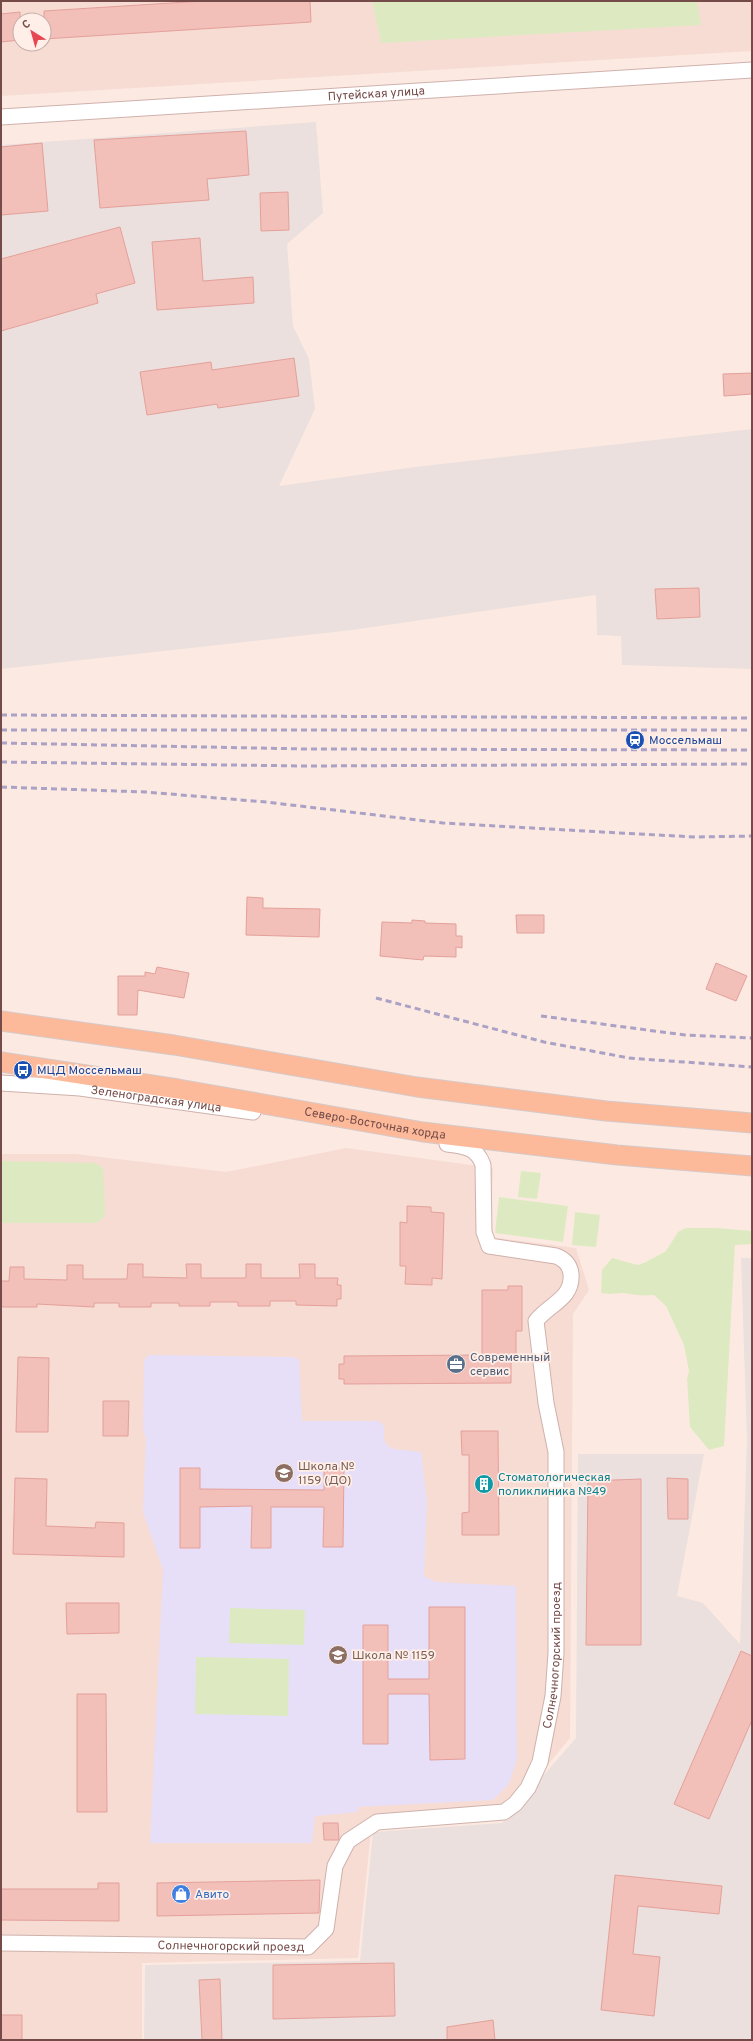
<svg xmlns="http://www.w3.org/2000/svg" width="753" height="2041" viewBox="0 0 753 2041" font-family="Overpass,sans-serif">
<style>
.residential{fill:#f6dcd3;fill-rule:evenodd}
.industrial{fill:#ebe0dd}
.education{fill:#e7dff8}
.green{fill:#ddeac1}
.building{fill:#f2bfb9;stroke:#e4a09a}
.lines{fill:none;stroke-linecap:round;stroke-linejoin:round}
.minor-casing{stroke:#cfb1ac;stroke-width:17}
.major-casing{stroke:#d5c9c8;stroke-width:21}
.minor{stroke:#fff;stroke-width:15}
.major{stroke:#fcba9a;stroke-width:19}
.rail{stroke:#aaa1c5;stroke-width:3;stroke-dasharray:6 4;stroke-linecap:butt}
.labels{text-anchor:middle;stroke-width:3.5;stroke-linejoin:round;paint-order:stroke}
.street-label{font-size:12px;fill:#744b48;stroke:#ffefe8}
.transit-label{font-size:12px;fill:#164399;stroke:#ffefe8;text-anchor:start}
.service-label{font-size:12px;fill:#4e5e75;stroke:#ffefe8;text-anchor:start}
.education-label{font-size:12px;fill:#785e54;stroke:#ffefe8;text-anchor:start}
.culture-label{font-size:12px;fill:#0d838f;stroke:#ffefe8;text-anchor:start}
.shop-label{font-size:12px;fill:#366cbe;stroke:#ffefe8;text-anchor:start}
</style>
<rect width="100%" height="100%" fill="#fceae2"/>
<path class="residential" d="M 1,1 L 752,1 L 752,51 L 1,96 ZM 20,20 L 44,20 L 44,44 L 20,44 Z
M 346,1148 L 493,1168 L 490,1237 L 576,1248 L 589,1290 L 573,1314 L 570,1738 L 503,1819 L 371,1830 L 358,1958 L 142,1963 L 142,2040 L 1,2040 L 1,1154 L 76,1154 L 226,1172 Z"/>
<path class="industrial" d="M 316,122 L 323,213 L 287,244 L 293,326 L 309,359 L 315,409 L 279,486 L 415,467 L 752,429 L 752,669 L 622,665 L 621,636 L 597,635 L 596,595 L 352,630 L 1,669 L 1,145 Z
M 741,1258 L 752,1258 L 752,2040 L 144,2040 L 145,1965 L 360,1961 L 373,1832 L 502,1823 L 576,1738 L 578,1454 L 704,1454 L 677,1596 L 703,1603 L 740,1644 L 747,1440 Z"/>
<path class="education" d="M 149,1355 L 294,1357 L 299,1360 L 302,1421 L 379,1421 L 384,1426 L 384,1440 L 388,1446 L 394,1449 L 421,1452 L 427,1501 L 424,1576 L 436,1582 L 516,1586 L 517,1759 L 509,1784 L 493,1800 L 358,1807 L 358,1812 L 315,1816 L 312,1843 L 150,1843 L 163,1570 L 143,1512 L 146,1439 L 143,1429 L 144,1360 Z"/>
<path class="green" d="M 372,1 L 697,1 L 701,25 L 381,43 Z
M 2,1161 L 96,1163 L 103,1168 L 105,1216 L 97,1223 L 2,1223 Z
M 521,1171 L 541,1173 L 537,1199 L 518,1197 Z
M 499,1197 L 568,1206 L 563,1242 L 495,1233 Z
M 575,1212 L 600,1215 L 596,1247 L 572,1245 Z
M 686,1228 L 717,1228 L 752,1231 L 752,1244 L 735,1245 L 724,1446 L 709,1450 L 690,1427 L 687,1379 L 689,1371 L 684,1345 L 666,1306 L 654,1295 C 643,1296 634,1295 624,1293 C 616,1293 610,1295 601,1293 L 602,1270 L 612,1258 L 638,1265 L 646,1262 L 666,1251 L 678,1232 Z
M 230,1608 L 305,1610 L 304,1645 L 229,1643 Z
M 196,1657 L 289,1659 L 288,1716 L 195,1714 Z"/>
<path class="building" d="M 203,1 L 310,1 L 311,22 L 44,39 L 44,11 Z
M 20,12 L 20,40 L 1,42 L 1,14 Z
M 246,131 L 249,175 L 207,179 L 209,200 L 100,208 L 94,140 Z
M 42,143 L 48,211 L 1,215 L 1,147 Z
M 288,192 L 289,230 L 261,231 L 260,193 Z
M 120,227 L 135,283 L 96,294 L 98,303 L 1,331 L 1,259 Z
M 200,238 L 203,281 L 253,277 L 254,303 L 157,310 L 152,242 Z
M 294,358 L 299,396 L 218,408 L 217,404 L 147,415 L 140,372 L 211,362 L 212,370 Z
M 752,373 L 752,394 L 724,396 L 723,374 Z
M 699,588 L 700,617 L 657,619 L 655,589 Z
M 247,897 L 263,898 L 263,908 L 320,909 L 319,937 L 246,935 Z
M 516,915 L 544,915 L 544,933 L 517,933 Z
M 412,920 L 425,921 L 425,923 L 456,924 L 456,936 L 462,936 L 462,948 L 456,947 L 456,957 L 424,956 L 423,960 L 380,956 L 382,922 L 412,923 Z
M 716,963 L 747,976 L 736,1001 L 706,989 Z
M 157,967 L 189,973 L 184,998 L 138,990 L 137,1015 L 118,1015 L 118,976 L 145,976 L 145,972 L 155,974 Z
M 407,1206 L 431,1207 L 431,1212 L 444,1213 L 442,1279 L 432,1278 L 432,1285 L 405,1284 L 406,1266 L 400,1266 L 400,1222 L 407,1223 Z
M 128,1264 L 143,1264 L 143,1277 L 187,1278 L 186,1264 L 201,1264 L 201,1278 L 246,1278 L 246,1264 L 261,1264 L 261,1278 L 300,1278 L 299,1264 L 315,1264 L 315,1278 L 338,1278 L 337,1285 L 341,1285 L 341,1299 L 337,1299 L 337,1306 L 296,1305 L 296,1301 L 270,1301 L 270,1306 L 238,1306 L 238,1302 L 210,1302 L 210,1306 L 179,1306 L 179,1303 L 151,1303 L 151,1307 L 119,1307 L 119,1303 L 94,1303 L 94,1307 L 37,1304 L 37,1307 L 3,1307 L 1,1305 L 1,1281 L 9,1281 L 10,1267 L 24,1267 L 24,1279 L 67,1280 L 67,1265 L 83,1265 L 83,1279 L 127,1279 Z
M 508,1286 L 522,1286 L 522,1331 L 516,1331 L 516,1355 L 511,1355 L 511,1383 L 344,1384 L 344,1379 L 339,1379 L 339,1364 L 344,1364 L 344,1356 L 482,1355 L 482,1290 L 508,1290 Z
M 18,1357 L 49,1358 L 48,1432 L 16,1432 Z
M 103,1401 L 129,1401 L 128,1436 L 103,1436 Z
M 461,1431 L 498,1431 L 499,1535 L 462,1535 L 462,1513 L 469,1512 L 469,1455 L 462,1455 Z
M 180,1468 L 200,1468 L 200,1489 L 324,1490 L 324,1468 L 344,1468 L 343,1547 L 323,1547 L 324,1507 L 271,1507 L 271,1548 L 251,1548 L 252,1506 L 200,1507 L 200,1548 L 180,1548 Z
M 15,1478 L 47,1479 L 46,1526 L 95,1528 L 96,1522 L 124,1523 L 124,1557 L 13,1554 Z
M 667,1478 L 688,1479 L 688,1519 L 668,1519 Z
M 641,1479 L 641,1645 L 586,1645 L 588,1481 Z
M 66,1603 L 119,1603 L 119,1633 L 67,1634 Z
M 429,1607 L 465,1607 L 465,1759 L 430,1760 L 429,1694 L 388,1694 L 388,1744 L 363,1744 L 363,1625 L 388,1625 L 388,1679 L 429,1679 Z
M 741,1651 L 752,1656 L 752,1720 L 709,1819 L 674,1804 Z
M 77,1694 L 106,1694 L 107,1812 L 77,1812 Z
M 323,1823 L 338,1823 L 339,1840 L 324,1840 Z
M 615,1875 L 722,1886 L 719,1914 L 638,1906 L 633,1954 L 660,1957 L 654,2016 L 601,2010 Z
M 320,1880 L 319,1913 L 157,1916 L 157,1883 Z
M 98,1883 L 119,1883 L 119,1921 L 1,1920 L 1,1889 L 98,1889 Z
M 394,1963 L 395,2016 L 273,2019 L 273,1965 Z
M 220,1979 L 222,2040 L 202,2040 L 199,1980 Z
M 1,2015 L 22,2015 L 22,2040 L 1,2040 Z
M 493,2020 L 495,2040 L 447,2040 L 447,2027 Z"/>
<g class="lines">
<g class="minor-casing">
<g id="minor">
<path id="s1" d="M 1,117 L 752,70"/>
<path id="s2" d="M 1,1083 L 80,1088 L 253,1112"/>
<path id="s3" d="M 1,1943 L 308,1947 L 326,1929 L 335,1866 L 348,1841 L 377,1822 L 504,1812 L 515,1804 L 528,1788 L 540,1762 L 553,1696 L 556,1653 L 556,1452 L 546,1403 L 536,1321 C 549,1304 573,1299 571,1274 C 570,1265 564,1259 556,1256 L 489,1246 L 484,1232 L 483,1165 C 477,1147 463,1146 447,1144"/>
</g>
</g>
<g class="major-casing">
<g id="major">
<path d="M 1,1021 L 174,1045 L 417,1087 L 606,1111 L 752,1123"/>
<path id="s4" d="M 1,1062 L 178,1089 L 423,1132 L 617,1155 L 752,1166"/>
</g>
</g>
<use href="#minor" class="minor"/>
<use href="#major" class="major"/>
<path class="rail" d="M 1,715 L 752,718
M 1,730 L 752,730
M 1,743 L 307,749 L 752,750
M 1,762 L 306,766 L 752,764
M 1,787 L 146,792 L 266,802 L 443,823 L 638,834 L 696,837 L 752,836
M 376,998 L 544,1042 L 629,1058 L 752,1067
M 541,1016 L 685,1035 L 752,1038"/>
</g>
<defs>
<g id="station-disc" transform="scale(1)"><circle r="9.5" fill="#1a4fb4" stroke="#ffefe8"/><path d="M-3-6H3Q5-6 5-4V2Q5 4 3 4L4.5 6H3L1.5 4h-3L-3 6H-4.5L-3 4Q-5 4-5 2V-4Q-5-6-3-6ZM-3.5-4v3h7v-3ZM-3.5 1v1.5H-2V1ZM2 1v1.5H3.5V1Z" fill="#fff"/></g>
<g id="bus-disc" transform="scale(1)"><circle r="9.5" fill="#1a4fb4" stroke="#ffefe8"/><path d="M-5-6H5V4H4V6H2V4H-2V6H-4V4H-5ZM-3.5-4V0h7V-4ZM-3.5 1.2v1.5H-2V1.2ZM2 1.2v1.5H3.5V1.2Z" fill="#fff"/></g>
<g id="office-disc" transform="scale(1)"><circle r="9.5" fill="#5c6f8a" stroke="#ffefe8"/><path d="M-6-3h4V-5.5h4V-3h4V5H-6ZM-1-4.5V-3h2v-1.5ZM-6 0V1H6V0Z" fill="#fff"/></g>
<g id="school-disc" transform="scale(1)"><circle r="9.5" fill="#8d6e63" stroke="#ffefe8"/><path d="M0-5L7-2L0 1L-7-2ZM-4 1L0 2.5L4 1V4Q0 6-4 4Z" fill="#fff"/></g>
<g id="building-disc" transform="scale(1)"><circle r="9.5" fill="#0f9aa8" stroke="#ffefe8"/><path d="M-4-6H4V6H1V3H-1V6H-4ZM-2.5-4.3h1.7v1.8h-1.7ZM.8-4.3h1.7v1.8H.8ZM-2.5-1h1.7V.8h-1.7ZM.8-1h1.7V.8H.8Z" fill="#fff"/></g>
<g id="shop-disc" transform="scale(1)"><circle r="9.5" fill="#3f7fe0" stroke="#ffefe8"/><path d="M-5-2.5h2.3a2.7 3.5 0 0 1 5.4 0H5L5.5 6h-11ZM-1.5-2.5h3a1.5 2.3 0 0 0-3 0Z" fill="#fff"/></g>
</defs>
<g fill-rule="evenodd">
<use href="#station-disc" x="635" y="740"/>
<use href="#bus-disc" x="23" y="1070"/>
<use href="#office-disc" x="456" y="1364"/>
<use href="#school-disc" x="284" y="1473"/>
<use href="#building-disc" x="484" y="1484"/>
<use href="#school-disc" x="338" y="1655"/>
<use href="#shop-disc" x="181" y="1894"/>
</g>
<g class="labels">
<g class="street-label">
<text dy="4" stroke="none"><textPath href="#s1" startOffset="376">Путейская улица</textPath></text>
<text dy="4" stroke="none"><textPath href="#s2" startOffset="156">Зеленоградская улица</textPath></text>
<text dy="4" stroke="none"><textPath href="#s4" startOffset="379">Северо-Восточная хорда</textPath></text>
<text dy="4" stroke="none"><textPath href="#s3" startOffset="757">Солнечногорский проезд</textPath></text>
<text dy="4" stroke="none"><textPath href="#s3" startOffset="230">Солнечногорский проезд</textPath></text>
</g>
<g class="transit-label">
<text x="649" y="744">Моссельмаш</text>
<text x="37" y="1074">МЦД Моссельмаш</text>
</g>
<g class="service-label">
<text x="470" y="1361">Современный<tspan x="470" dy="14">сервис</tspan></text>
</g>
<g class="education-label">
<text x="298" y="1470">Школа №<tspan x="298" dy="14">1159 (ДО)</tspan></text>
<text x="352" y="1659">Школа № 1159</text>
</g>
<g class="culture-label">
<text x="498" y="1481">Стоматологическая<tspan x="498" dy="14">поликлиника №49</tspan></text>
</g>
<g class="shop-label">
<text x="195" y="1898">Авито</text>
</g>
</g>
<rect width="753" height="2041" fill="none" stroke="#744b48" stroke-width="4"/>
<g transform="translate(32 32) rotate(323)"><circle r="19" fill="#ffefe8" stroke="#c7ada8"/>
<path d="M0-3L7 15L0 10L-7 15Z" fill="#e74652"/>
<text y="-6" font-size="11" font-weight="bold" text-anchor="middle" fill="#744b48">С</text>
</g>
</svg>
